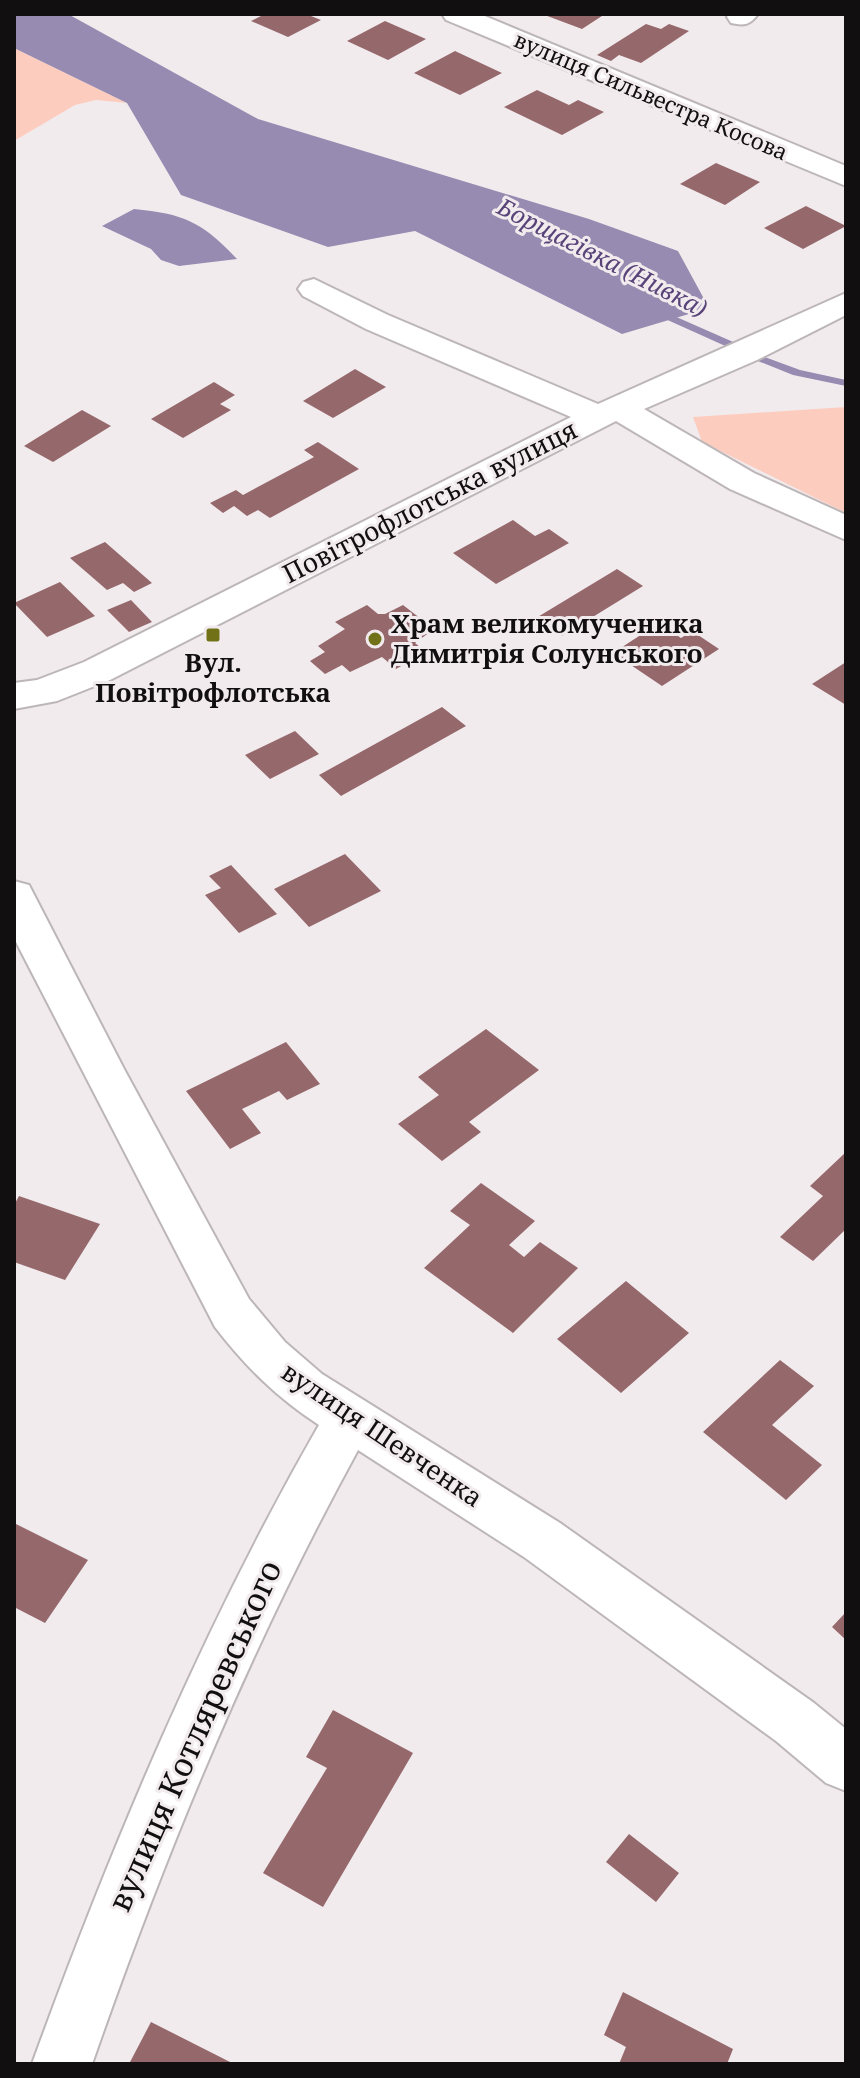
<svg xmlns="http://www.w3.org/2000/svg" width="860" height="2078" viewBox="0 0 860 2078" font-family="'Noto Serif',serif">
<style>
.green{fill:#fccdbf}
.water{fill:#978bb1}
.lines{fill:none;stroke-linecap:round;stroke-linejoin:round}
.stream{fill:#978bb1;fill-rule:evenodd}
.building{fill:#95686c}
.minor-casing{stroke:#bdb6b9;stroke-width:4}
.minor{fill:#fff;fill-rule:evenodd}
.poi-dot{fill:#717218;stroke:#f2ebee;stroke-width:3}
.labels{text-anchor:middle;stroke-width:6;stroke-linejoin:round;paint-order:stroke}
.far-street-label{font-size:22px;fill:#110f10;stroke:#f2ebee}
.far-water-label{font-size:24px;font-style:italic;fill:#584479;stroke:#f2ebee}
.street-label{font-size:26px;fill:#110f10;stroke:#f2ebee}
.poi-label{font-size:26px;font-weight:bold;fill:#110f10;stroke:#f2ebee;text-anchor:start}
.near-street-label{font-size:32px;fill:#110f10;stroke:#f2ebee}
</style>
<rect width="100%" height="100%" fill="#f2ebee"/>
<path class="green" d="M 14,48 L 127,103 L 96,100 L 75,105 L 14,141 Z
M 846,407 L 846,513 L 702,442 L 693,417 Z"/>
<path class="water" d="M 14,14 L 68,14 L 258,119 L 589,219 L 678,251 L 709,308 L 622,334 L 415,231 L 328,247 L 181,195 L 127,103 L 14,48 Z
M 134,209 C 185,214 202,222 237,259 L 179,266 L 161,260 L 151,249 L 102,226 Z"/>
<g class="lines">
<path class="stream" d="M 656,308 L 740,345 L 741,347 L 736,350 L 732,349 L 652,313 L 651,311 Z
M 762,356 L 800,370 L 846,380 L 846,386 L 793,375 L 758,361 L 757,359 Z"/>
</g>
<path class="building" d="M 265,14 L 306,14 L 321,20 L 288,37 L 251,21 Z
M 542,14 L 605,14 L 582,29 Z
M 385,21 L 426,39 L 388,60 L 347,41 Z
M 646,24 L 661,29 L 669,24 L 689,31 L 641,63 L 619,55 L 611,61 L 597,55 Z
M 455,51 L 502,73 L 460,95 L 414,73 Z
M 537,90 L 569,105 L 578,100 L 604,112 L 562,135 L 504,107 Z
M 716,163 L 760,182 L 725,205 L 680,184 Z
M 806,206 L 846,226 L 803,249 L 764,228 Z
M 355,369 L 386,387 L 333,418 L 303,401 Z
M 214,382 L 235,395 L 220,404 L 231,410 L 183,438 L 151,419 Z
M 82,410 L 111,426 L 53,462 L 24,446 Z
M 318,442 L 359,469 L 270,518 L 258,510 L 247,516 L 234,506 L 223,513 L 210,503 L 236,490 L 243,495 L 314,457 L 304,450 Z
M 513,520 L 535,536 L 549,529 L 569,543 L 496,584 L 453,553 Z
M 105,542 L 152,583 L 134,592 L 123,583 L 107,590 L 70,558 Z
M 617,569 L 643,586 L 562,636 L 536,618 Z
M 60,582 L 95,616 L 47,637 L 14,603 Z
M 131,600 L 152,622 L 129,632 L 107,610 Z
M 367,605 L 378,614 L 385,614 L 403,605 L 434,629 L 415,643 L 426,652 L 396,669 L 382,657 L 350,672 L 342,665 L 325,674 L 310,661 L 325,652 L 318,646 L 345,629 L 335,622 Z
M 659,623 L 681,638 L 692,631 L 719,649 L 662,686 L 613,653 Z
M 846,662 L 846,705 L 812,684 Z
M 442,707 L 466,726 L 341,796 L 319,775 Z
M 295,731 L 319,754 L 270,779 L 245,755 Z
M 345,854 L 381,891 L 309,927 L 274,889 Z
M 231,865 L 277,914 L 239,933 L 205,895 L 221,888 L 209,876 Z
M 486,1029 L 539,1070 L 469,1122 L 481,1132 L 442,1161 L 398,1124 L 439,1095 L 418,1077 Z
M 286,1042 L 320,1084 L 287,1100 L 279,1091 L 242,1109 L 261,1133 L 230,1149 L 186,1091 Z
M 846,1152 L 846,1229 L 813,1261 L 780,1237 L 823,1196 L 810,1186 Z
M 481,1183 L 535,1221 L 509,1245 L 524,1257 L 540,1242 L 578,1268 L 513,1333 L 424,1268 L 470,1225 L 450,1211 Z
M 19,1196 L 100,1224 L 65,1280 L 14,1262 L 14,1205 Z
M 626,1281 L 689,1333 L 621,1393 L 557,1339 Z
M 780,1360 L 814,1386 L 772,1425 L 822,1465 L 786,1500 L 703,1432 Z
M 14,1523 L 88,1560 L 45,1623 L 14,1607 Z
M 846,1612 L 846,1640 L 832,1627 Z
M 333,1710 L 413,1753 L 323,1907 L 263,1873 L 327,1768 L 306,1757 Z
M 629,1834 L 679,1873 L 656,1902 L 606,1862 Z
M 623,1992 L 733,2049 L 727,2064 L 619,2064 L 626,2047 L 604,2035 Z
M 151,2022 L 234,2064 L 129,2064 Z"/>
<g class="lines">
<g class="minor-casing">
<path id="minor" d="M 442,14 L 480,14 L 846,166 L 846,186 L 446,20 Z
M 729,14 L 758,14 C 750,25 744,26 731,23 L 727,17 Z
M 314,279 L 388,315 L 598,404 L 846,293 L 846,315 L 757,360 L 644,409 L 754,473 L 846,515 L 846,540 L 730,489 L 616,421 L 110,680 L 57,701 L 14,709 L 14,683 L 37,680 L 84,662 L 571,417 L 366,329 L 303,296 L 298,289 L 303,282 Z
M 14,881 L 29,885 L 124,1069 L 249,1299 L 285,1342 L 322,1374 L 560,1523 L 814,1703 L 846,1729 L 846,1791 L 826,1783 L 776,1741 L 524,1557 L 358,1450 C 250,1647 166,1852 92,2064 L 32,2064 C 112,1844 202,1629 319,1425 C 277,1398 246,1367 215,1327 L 14,938 Z"/>
</g>
<use href="#minor" class="minor"/>
</g>
<g class="poi-dot">
<rect x="205" y="627" width="16" height="16" rx="4"/>
<circle cx="375" cy="639" r="8"/>
</g>
<g class="labels">
<g class="far-street-label">
<text transform="translate(651 96) rotate(23)" y="8">вулиця Сильвестра Косова</text>
</g>
<g class="far-water-label">
<text transform="translate(602 258) rotate(27)" y="8">Борщагівка (Нивка)</text>
</g>
<g class="street-label">
<text transform="translate(430 502) rotate(-27)" y="9">Повітрофлотська вулиця</text>
<text transform="translate(382 1435) rotate(34)" y="9">вулиця Шевченка</text>
</g>
<g class="poi-label">
<text x="391" y="633">Храм великомученика<tspan x="391" dy="30">Димитрія Солунського</tspan></text>
<text x="213" y="672" text-anchor="middle">Вул.<tspan x="213" dy="30">Повітрофлотська</tspan></text>
</g>
<g class="near-street-label">
<text transform="translate(195 1736) rotate(-66)" y="11">вулиця Котляревського</text>
</g>
</g>
<rect width="860" height="2078" fill="none" stroke="#110f10" stroke-width="32"/>
</svg>
